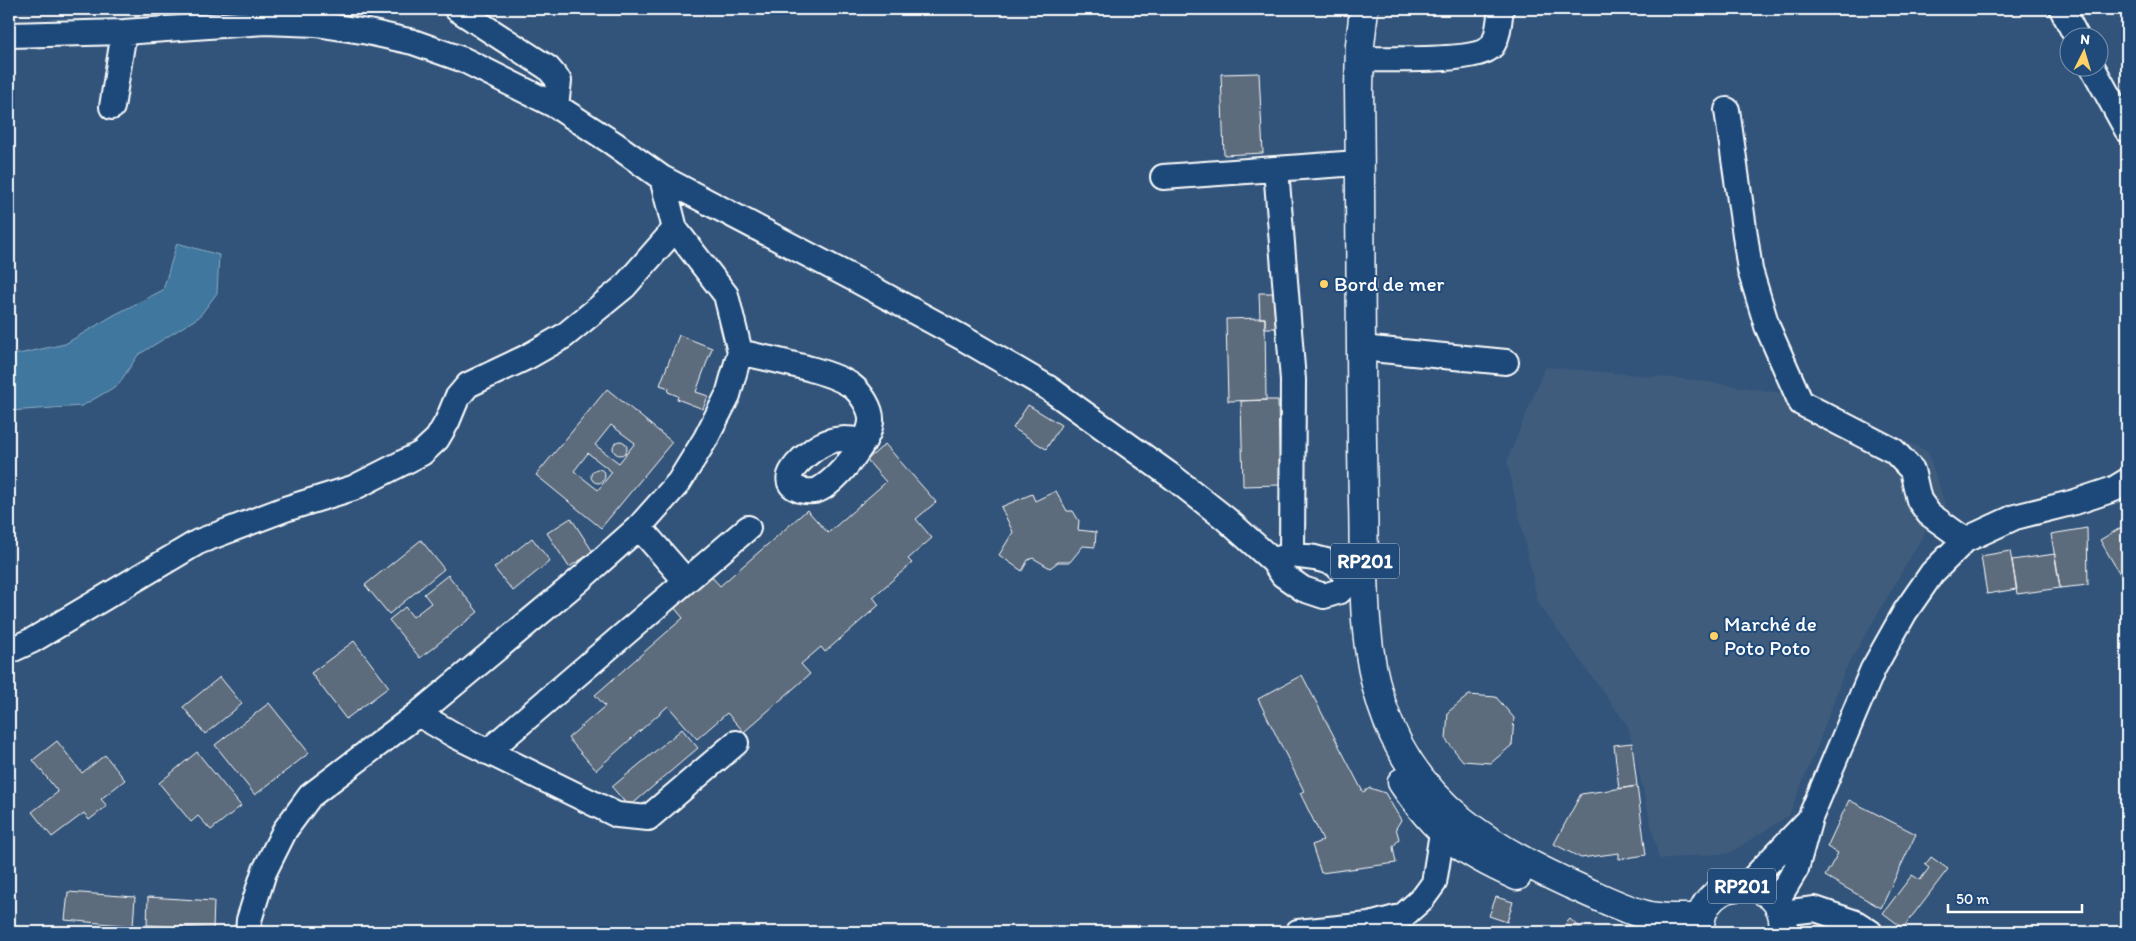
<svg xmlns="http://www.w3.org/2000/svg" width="2136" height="941" viewBox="0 0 2136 941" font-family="Itim,sans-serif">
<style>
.built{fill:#3f5b7c}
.water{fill:#41779e;stroke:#8dadc5}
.building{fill:#5d6c7d;stroke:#fff;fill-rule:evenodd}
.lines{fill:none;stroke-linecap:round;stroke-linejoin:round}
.minor-casing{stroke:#fff;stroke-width:28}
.major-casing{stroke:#fff;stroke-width:31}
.minor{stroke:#1f4a7a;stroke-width:24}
.major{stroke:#1f4a7a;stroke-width:28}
.poi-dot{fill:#ffd166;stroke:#1f4a7a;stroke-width:2}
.labels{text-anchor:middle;stroke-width:4;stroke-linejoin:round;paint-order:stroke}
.shield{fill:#1f4a7a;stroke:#bcc9d7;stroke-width:1}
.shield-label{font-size:20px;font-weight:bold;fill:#fff}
.poi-label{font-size:21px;fill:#fff;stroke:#1f4a7a;text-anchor:start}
</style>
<rect width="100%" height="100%" fill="#32547b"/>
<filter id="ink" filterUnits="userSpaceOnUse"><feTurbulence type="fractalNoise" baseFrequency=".02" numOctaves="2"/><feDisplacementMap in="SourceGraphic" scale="10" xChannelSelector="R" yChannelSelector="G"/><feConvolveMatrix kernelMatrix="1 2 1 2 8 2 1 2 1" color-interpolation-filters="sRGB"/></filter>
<g filter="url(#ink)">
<path class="built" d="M 1545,367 L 1695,380 L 1821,399 L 1928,452 L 1946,507 L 1928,527 L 1845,670 L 1819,742 L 1789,815 L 1730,853 L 1659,859 L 1628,726 L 1538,603 L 1507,461 Z"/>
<path class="water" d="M 177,243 L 219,255 L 217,293 L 199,317 L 138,355 L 118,385 L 82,406 L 9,411 L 9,356 L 65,344 L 114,315 L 163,290 Z"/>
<path class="building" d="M 1259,73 L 1263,153 L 1224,155 L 1221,74 Z
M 1259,293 L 1279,293 L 1280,328 L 1265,328 L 1265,318 L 1260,318 Z
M 1260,318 L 1265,318 L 1266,400 L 1228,401 L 1226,319 Z
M 679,335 L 712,348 L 696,392 L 708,396 L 703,409 L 677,399 L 678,396 L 668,392 L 669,388 L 660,385 Z
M 607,389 L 672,442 L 601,528 L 536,475 ZM 611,425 L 635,443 L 619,463 L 595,445 ZM 588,453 L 612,472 L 598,490 L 574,471 Z
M 1266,400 L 1278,400 L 1280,485 L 1243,486 L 1241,401 Z
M 1028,405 L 1061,425 L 1046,449 L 1013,428 Z
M613 448a7 7 0 1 1 14 0a7 7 0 1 1-14 0Z
M 885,444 L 936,502 L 916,519 L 932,538 L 908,559 L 912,563 L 873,597 L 879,605 L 825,652 L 821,647 L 801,664 L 810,674 L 744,732 L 727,713 L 697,739 L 668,706 L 596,770 L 568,738 L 605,706 L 595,695 L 683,618 L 673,606 L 709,574 L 720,586 L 807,510 L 828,533 L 886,482 L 867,460 Z
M591 476a7 7 0 1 1 14 0a7 7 0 1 1-14 0Z
M 1056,491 L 1067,511 L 1073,511 L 1079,521 L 1078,530 L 1096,532 L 1095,547 L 1083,546 L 1070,562 L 1058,562 L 1050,568 L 1033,558 L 1028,560 L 1022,571 L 999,555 L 1013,532 L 1001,507 L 1032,494 L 1035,501 Z
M 571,518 L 593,552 L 569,567 L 547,533 Z
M 2127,524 L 2127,586 L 2100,540 Z
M 2087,528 L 2088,585 L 2060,588 L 2051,534 Z
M 532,538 L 550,561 L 513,591 L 494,568 Z
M 421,540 L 444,569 L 389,614 L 365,585 Z
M 2010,551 L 2017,589 L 1987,594 L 1981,556 Z
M 2055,554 L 2060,588 L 2017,594 L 2012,560 Z
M 448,575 L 478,612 L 420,658 L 389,620 L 405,607 L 413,617 L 431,603 L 424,594 Z
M 354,641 L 389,687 L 346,719 L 311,673 Z
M 1302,675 L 1363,792 L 1370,788 L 1385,793 L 1401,820 L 1396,828 L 1399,839 L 1393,847 L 1396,863 L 1321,873 L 1312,845 L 1323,840 L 1300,793 L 1304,791 L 1258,699 Z
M 220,677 L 242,704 L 205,734 L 183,707 Z
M 1469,695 L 1496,697 L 1514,718 L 1512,745 L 1491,763 L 1463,761 L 1446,740 L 1448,712 Z
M 269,703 L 309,753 L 255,795 L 215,745 Z
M 682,729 L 698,748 L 629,807 L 612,787 Z
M 57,741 L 82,773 L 105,755 L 125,780 L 101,799 L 107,806 L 89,820 L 84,813 L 52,837 L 32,812 L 58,792 L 33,760 Z
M 1632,743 L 1637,786 L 1619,789 L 1614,745 Z
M 197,752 L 241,806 L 211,830 L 198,816 L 191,822 L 159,783 Z
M 1637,786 L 1646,855 L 1619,859 L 1619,853 L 1581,858 L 1554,844 L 1581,794 Z
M 1849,800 L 1916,834 L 1881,908 L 1825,876 L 1838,853 L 1827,847 Z
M 1931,857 L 1948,869 L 1903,928 L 1883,913 L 1912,875 L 1920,880 L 1929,868 L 1925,865 Z
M 68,892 L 135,897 L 133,926 L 65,920 Z
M 148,897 L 214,901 L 213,929 L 147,925 Z
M 1496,897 L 1513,902 L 1507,922 L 1489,916 Z
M 1570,919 L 1584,932 L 1558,932 Z"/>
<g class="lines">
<g class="minor-casing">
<path id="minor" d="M 457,9 L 548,68 L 559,81 L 556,106
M 2062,9 L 2077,38
M 9,35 L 124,32 L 265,22 L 316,24 L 368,32 L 413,42 L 464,60 L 556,106 L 613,143 L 662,178 L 851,277 L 961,337 L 1047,387 L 1174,478 L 1226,519 L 1273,561 L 1283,575 L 1303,589 L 1324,596 L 1340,591 L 1350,579
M 1359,59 C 1383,59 1478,63 1492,46 C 1499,36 1499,20 1501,9
M 2093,68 L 2127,130
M 112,107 L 124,32
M 1727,110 L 1750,270 L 1767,326 L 1801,403 L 1894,451 L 1912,470 L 1919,500 L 1929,514 L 1965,540
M 1276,169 L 1293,380 L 1292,555
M 1163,177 L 1344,164
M 1361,348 L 1506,362
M 740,352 C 767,359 831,370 852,386 C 861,393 872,409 871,421 C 870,441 838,479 820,489 C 815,492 804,492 798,489 C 772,479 812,449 823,444 C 836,437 850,439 864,441
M 639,527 L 686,581
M 1277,559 L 1292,555 L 1315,558 L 1334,563 L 1350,579 L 1365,579
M 9,651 L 33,640 L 198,542 L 285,509 L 353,488 L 422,453 L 437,439 L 447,422 L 457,398 L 468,385 L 527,357 L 564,336 L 624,287 L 675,229
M 418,714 L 456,736 L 617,815 L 648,818 L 736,743
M 487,752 L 748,528
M 1747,885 L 1806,823
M 1776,902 L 1796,869 L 1810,818 L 1873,669 L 1905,612 L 1932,573 L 1965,540 L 2015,517 L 2075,502 L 2114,489 L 2127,481
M 1782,913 L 1815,909 L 1856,923 L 1870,932
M 248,932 L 249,920 L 264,872 L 285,830 L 310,796 L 418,714 L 577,582 L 639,527 L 679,482 L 706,438 L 728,395 L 740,352 L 726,295 L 675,229 L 662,178
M 1298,932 L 1369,925 L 1403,916 L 1423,898 L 1434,883 L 1442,833"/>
</g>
<g class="major-casing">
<path id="major" d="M 1364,9 L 1360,45 L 1359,89 C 1361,226 1360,364 1363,501 C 1365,568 1360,640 1382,705 C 1413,803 1494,851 1583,890 C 1604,899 1627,911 1650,916 C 1666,919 1685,918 1701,918
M 1402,782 C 1437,834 1461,851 1517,876
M 1700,932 C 1697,870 1791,872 1783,932"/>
</g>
<use href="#minor" class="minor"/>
<use href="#major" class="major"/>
</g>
</g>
<g class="poi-dot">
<circle cx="1324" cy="284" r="5"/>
<circle cx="1714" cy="636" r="5"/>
</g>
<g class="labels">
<g class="shield">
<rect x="1331" y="543.5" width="68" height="35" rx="4"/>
<rect x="1708" y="868.5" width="68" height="35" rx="4"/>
</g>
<g class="shield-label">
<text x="1365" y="568">RP201</text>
<text x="1742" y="893">RP201</text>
</g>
<g class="poi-label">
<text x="1334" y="291">Bord de mer</text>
<text x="1724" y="631">Marché de<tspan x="1724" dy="24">Poto Poto</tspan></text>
</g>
</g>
<rect width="2136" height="941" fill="none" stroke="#1f4a7a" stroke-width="30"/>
<rect x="15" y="15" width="2106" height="911" fill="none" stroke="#fff" stroke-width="2" filter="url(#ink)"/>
<g transform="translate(2084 52) rotate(5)"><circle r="24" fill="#1f4a7a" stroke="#7992af"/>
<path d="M0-4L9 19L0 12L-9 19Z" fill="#ffd166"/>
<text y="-8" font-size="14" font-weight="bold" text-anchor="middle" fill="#ffffff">N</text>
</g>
<path d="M1948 904v8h134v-8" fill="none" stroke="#ffffff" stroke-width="2.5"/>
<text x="1956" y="904" font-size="15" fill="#ffffff" stroke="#1f4a7a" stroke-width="4" paint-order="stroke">50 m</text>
</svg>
